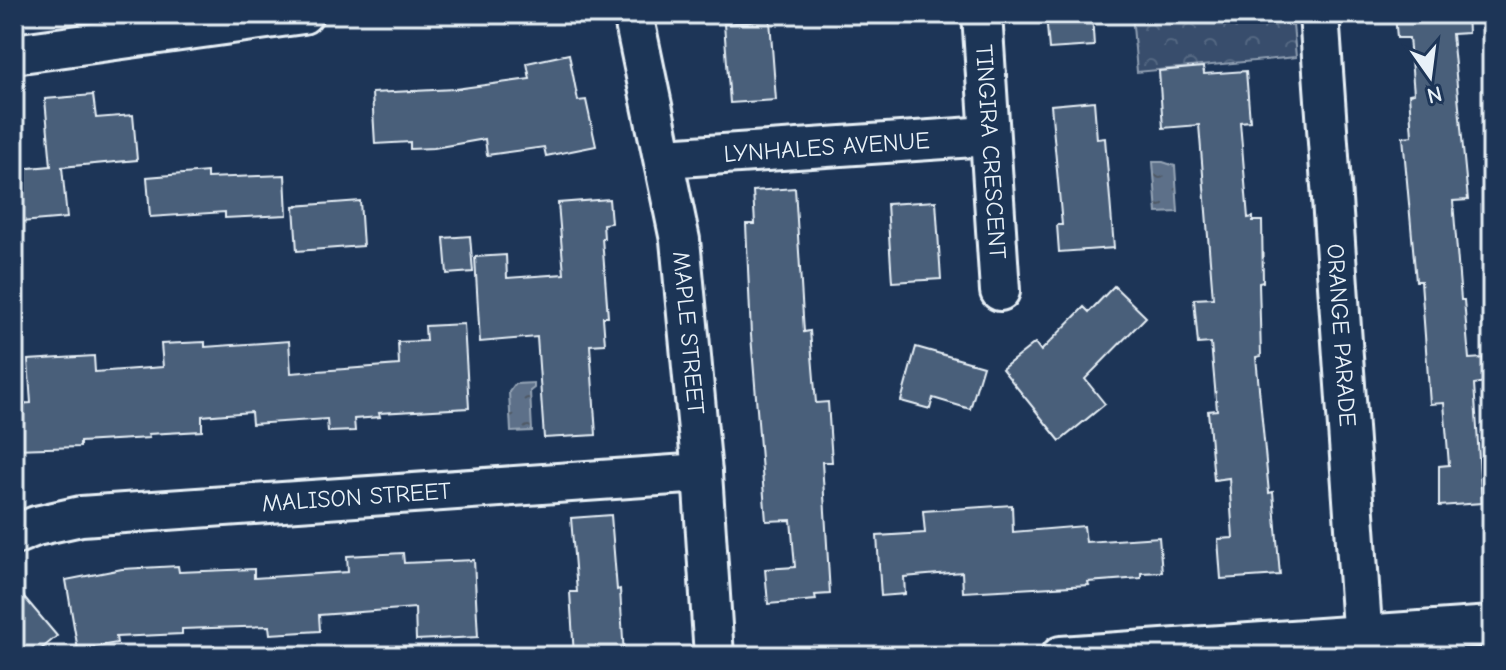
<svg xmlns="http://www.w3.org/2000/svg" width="1506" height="670" viewBox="0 0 1506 670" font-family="'Comic Neue',sans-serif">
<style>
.park{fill:url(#park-crowns);stroke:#909fb2;stroke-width:2}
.water{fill:url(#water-ripples);stroke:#95a4b5;stroke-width:2}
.building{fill:#495e7a;stroke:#e8f1f8;stroke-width:2}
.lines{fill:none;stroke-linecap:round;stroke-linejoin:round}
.minor-casing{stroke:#e8f1f8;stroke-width:44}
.minor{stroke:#1d3557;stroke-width:38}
.labels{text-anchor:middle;stroke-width:6;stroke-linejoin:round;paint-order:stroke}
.street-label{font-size:24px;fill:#e8f1f8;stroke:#1d3557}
</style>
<defs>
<pattern id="park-crowns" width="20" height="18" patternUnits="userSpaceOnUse" patternTransform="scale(2)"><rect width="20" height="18" fill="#374d6c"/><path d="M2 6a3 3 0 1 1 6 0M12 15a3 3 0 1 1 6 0" fill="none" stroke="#546782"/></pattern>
<pattern id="water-ripples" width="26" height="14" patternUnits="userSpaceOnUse" patternTransform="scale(2)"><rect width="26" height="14" fill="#5d7089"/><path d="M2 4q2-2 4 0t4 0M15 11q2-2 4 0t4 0" fill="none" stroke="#505a66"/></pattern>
</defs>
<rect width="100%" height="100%" fill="#1d3557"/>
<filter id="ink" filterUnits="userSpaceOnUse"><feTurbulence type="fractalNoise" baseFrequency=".0125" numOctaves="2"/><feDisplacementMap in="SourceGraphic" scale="16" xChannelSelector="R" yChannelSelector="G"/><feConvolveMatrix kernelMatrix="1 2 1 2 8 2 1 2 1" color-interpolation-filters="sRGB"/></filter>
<g filter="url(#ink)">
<path class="park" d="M 1132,14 L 1292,14 L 1296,57 L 1137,72 Z"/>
<path class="water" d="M 1153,162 L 1163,162 L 1175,166 L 1178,212 L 1157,213 Z
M 534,383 L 534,388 L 530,391 L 532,431 L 511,432 L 509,392 L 515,384 Z"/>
<path class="building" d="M 1046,14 L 1092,14 L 1094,46 L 1049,49 Z
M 1395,14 L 1467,14 L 1468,33 L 1452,34 L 1468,200 L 1453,201 L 1461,300 L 1464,300 L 1469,359 L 1483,358 L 1485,382 L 1474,384 L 1482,503 L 1439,506 L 1439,466 L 1449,465 L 1444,403 L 1430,404 L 1421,281 L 1416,281 L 1403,137 L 1412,136 L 1409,94 L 1414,93 L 1409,38 L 1397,38 Z
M 770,20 L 776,100 L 730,103 L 724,24 Z
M 569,54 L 578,101 L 586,100 L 596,146 L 546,156 L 544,147 L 487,155 L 485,139 L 434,148 L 410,149 L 410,142 L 375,144 L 372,93 L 455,89 L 530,79 L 527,63 Z
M 1203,67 L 1204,74 L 1246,71 L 1250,121 L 1240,122 L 1248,218 L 1253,217 L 1253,221 L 1262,221 L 1263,282 L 1259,283 L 1261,356 L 1256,357 L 1269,493 L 1273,492 L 1280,575 L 1221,579 L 1218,539 L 1233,538 L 1229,478 L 1214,480 L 1208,411 L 1217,410 L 1211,343 L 1198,344 L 1194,299 L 1213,298 L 1199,125 L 1163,128 L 1159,71 Z
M 93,95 L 96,118 L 133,115 L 137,160 L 62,167 L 67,218 L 21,222 L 18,169 L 51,166 L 45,99 Z
M 1094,101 L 1097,139 L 1105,138 L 1114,248 L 1059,252 L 1057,225 L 1062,225 L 1051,105 Z
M 207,172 L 207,178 L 285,175 L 287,215 L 225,218 L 225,212 L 150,217 L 147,177 Z
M 795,188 L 804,332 L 810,331 L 816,403 L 828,402 L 832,462 L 822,462 L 830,594 L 815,595 L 816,600 L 768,604 L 765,569 L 795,567 L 791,520 L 766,521 L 751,335 L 746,224 L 755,224 L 753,191 Z
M 609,199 L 611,223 L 603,224 L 604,238 L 602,238 L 608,317 L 603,317 L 605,344 L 590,345 L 596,435 L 544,438 L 537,337 L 480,342 L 475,257 L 506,255 L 507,278 L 564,274 L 558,203 Z
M 360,201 L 363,246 L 297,251 L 294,206 Z
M 936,201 L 941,279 L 892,282 L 887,204 Z
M 470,236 L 473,272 L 447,274 L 444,238 Z
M 1114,286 L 1146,317 L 1085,379 L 1105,404 L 1060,441 L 1002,369 L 1035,343 L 1041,351 L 1084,307 L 1089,312 Z
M 464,324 L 469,408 L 379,413 L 380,417 L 354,419 L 355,431 L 328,432 L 327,419 L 252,424 L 251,412 L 202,416 L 202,431 L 148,434 L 149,438 L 80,442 L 80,447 L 14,449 L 14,404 L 31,403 L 28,360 L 94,356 L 95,372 L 163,367 L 161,344 L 205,342 L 205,347 L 289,341 L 291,373 L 399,365 L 398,342 L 426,341 L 425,326 Z
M 916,347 L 983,366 L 970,409 L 933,398 L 930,409 L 901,401 Z
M 1012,505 L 1013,532 L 1084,526 L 1086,542 L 1159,537 L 1162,572 L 1141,573 L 1141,578 L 1088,582 L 1089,585 L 963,592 L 962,572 L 904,577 L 905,594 L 881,596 L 877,536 L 925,533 L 923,511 Z
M 611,515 L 617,590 L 620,589 L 624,656 L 574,656 L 570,592 L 577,592 L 571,518 Z
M 403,553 L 404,563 L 474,560 L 478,637 L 416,640 L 415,608 L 319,615 L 320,631 L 270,634 L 269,626 L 182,629 L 182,634 L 116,637 L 117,643 L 78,650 L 66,580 L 122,569 L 178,566 L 179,572 L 254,569 L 254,578 L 348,572 L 347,556 Z
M 14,585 L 57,636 L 33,656 L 14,656 Z"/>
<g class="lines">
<g class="minor-casing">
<g id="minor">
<path id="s1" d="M 633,14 L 680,240 L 702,473 L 714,656"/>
<path id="s2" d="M 982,14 L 1000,291"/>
<path id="s3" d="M 1319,14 L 1364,656"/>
<path d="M 14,54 L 303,14"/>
<path id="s4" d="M 665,158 L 989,136"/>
<path id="s5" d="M 14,535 L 36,526 L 81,516 L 702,473"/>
<path d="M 1061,656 L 1492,626"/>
</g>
</g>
<use href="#minor" class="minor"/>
</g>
</g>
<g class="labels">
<g class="street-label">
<text dy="8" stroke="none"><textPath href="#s4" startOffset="162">LYNHALES AVENUE</textPath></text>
<text dy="8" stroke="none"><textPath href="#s2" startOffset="138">TINGIRA CRESCENT</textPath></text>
<text dy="8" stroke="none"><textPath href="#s1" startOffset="324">MAPLE STREET</textPath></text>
<text dy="8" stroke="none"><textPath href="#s3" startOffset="322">ORANGE PARADE</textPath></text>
<text dy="8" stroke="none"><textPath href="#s5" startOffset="346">MALISON STREET</textPath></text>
</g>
</g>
<rect width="1506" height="670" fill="none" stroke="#1d3557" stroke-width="48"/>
<rect x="24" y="24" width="1458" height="622" fill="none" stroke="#e8f1f8" stroke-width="3" filter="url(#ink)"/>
<g transform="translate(1430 76) rotate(166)" stroke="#1d3557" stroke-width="6" paint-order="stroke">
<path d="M0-6L14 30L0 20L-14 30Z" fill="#e8f1f8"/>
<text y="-12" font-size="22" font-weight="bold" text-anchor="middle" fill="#e8f1f8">N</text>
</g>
</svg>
